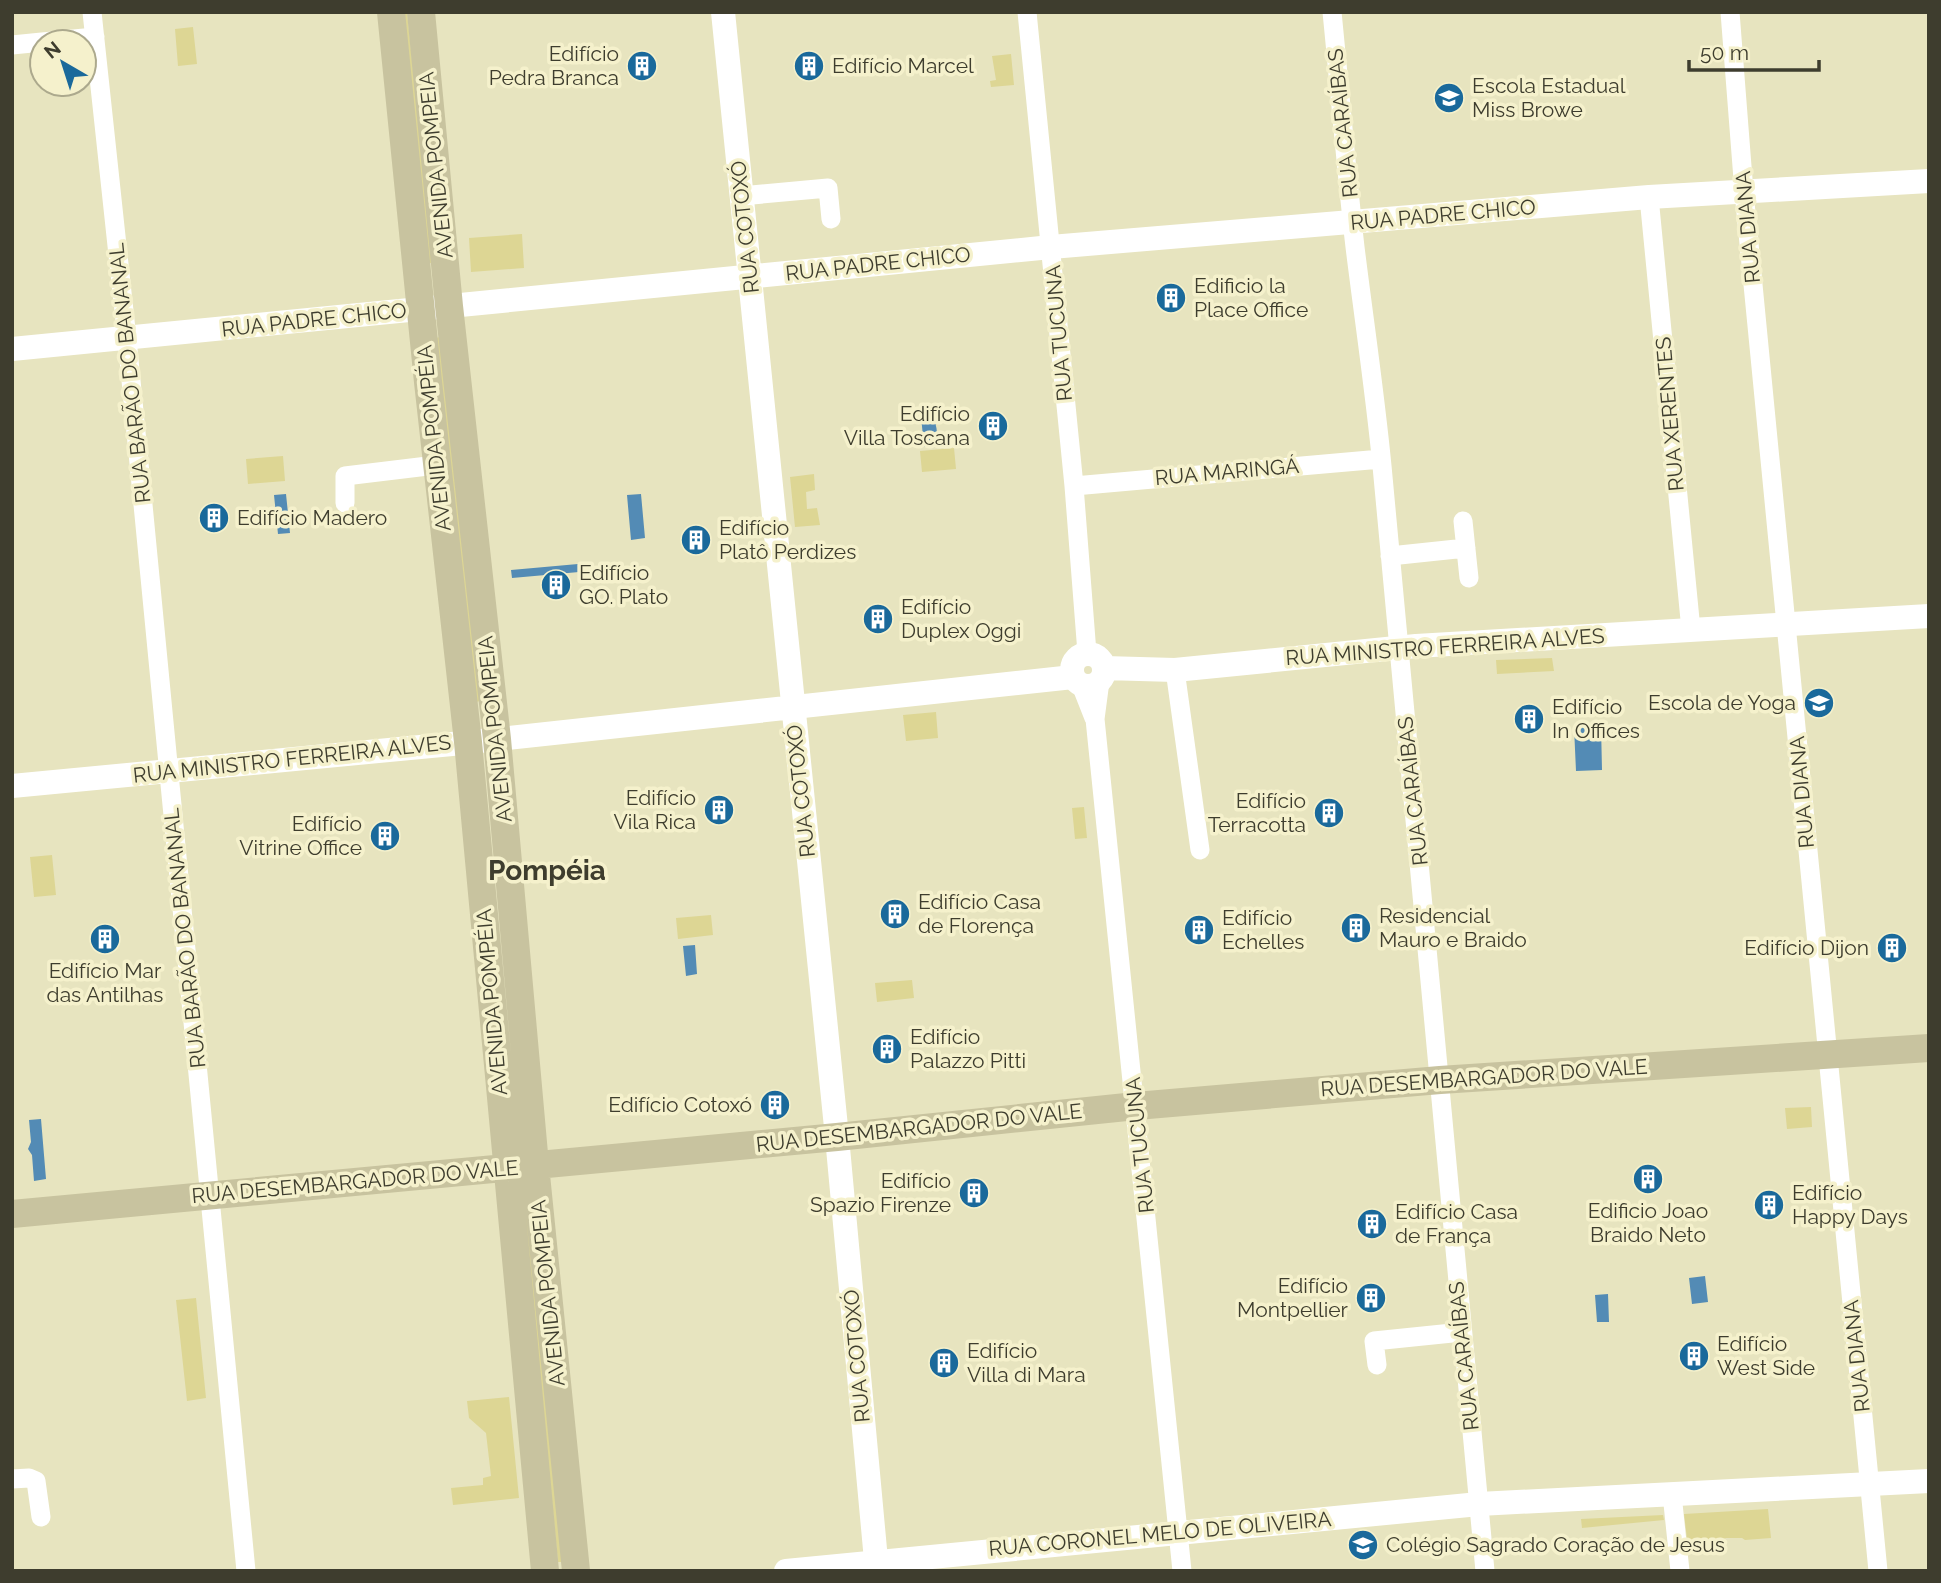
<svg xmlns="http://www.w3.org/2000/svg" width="1941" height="1583" viewBox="0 0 1941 1583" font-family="Raleway,sans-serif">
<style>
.green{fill:#ddd694}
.water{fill:#538bb5}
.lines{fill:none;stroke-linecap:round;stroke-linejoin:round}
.minor{stroke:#fff;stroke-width:19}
.tertiary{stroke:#fff;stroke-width:24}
.secondary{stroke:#c8c39f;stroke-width:28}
.labels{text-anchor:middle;stroke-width:7;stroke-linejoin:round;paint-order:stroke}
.poi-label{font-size:21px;fill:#3e3d2e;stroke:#f5f1cc;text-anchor:start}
.street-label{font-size:21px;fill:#3e3d2e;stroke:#f5f1cc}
.district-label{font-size:28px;font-weight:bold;fill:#3e3d2e;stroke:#f5f1cc}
</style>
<rect width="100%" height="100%" fill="#e7e4bf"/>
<path class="green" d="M 404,12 L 407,12 L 433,263 L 429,263 Z
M 193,27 L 197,64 L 178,66 L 175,29 Z
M 1011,54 L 1014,85 L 991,87 L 990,81 L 996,80 L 992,56 Z
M 522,234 L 524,268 L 471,272 L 469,238 Z
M 440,337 L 480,701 L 476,702 L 436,338 Z
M 954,448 L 956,469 L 922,472 L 920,451 Z
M 283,456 L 285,481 L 248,484 L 246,459 Z
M 814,474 L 815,490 L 806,492 L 807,509 L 817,508 L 820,525 L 795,527 L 790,477 Z
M 1552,658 L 1554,671 L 1497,674 L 1496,660 Z
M 936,712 L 938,738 L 906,741 L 903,715 Z
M 1084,807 L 1087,838 L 1075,839 L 1072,808 Z
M 52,855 L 56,895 L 34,897 L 30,857 Z
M 711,915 L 713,935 L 678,939 L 676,918 Z
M 912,980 L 914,998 L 877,1002 L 875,983 Z
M 1811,1107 L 1812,1127 L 1787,1129 L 1785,1108 Z
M 526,1197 L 562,1562 L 558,1562 L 522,1198 Z
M 196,1298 L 206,1398 L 187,1401 L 176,1300 Z
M 509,1397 L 519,1498 L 453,1505 L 451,1488 L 483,1485 L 483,1478 L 491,1476 L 486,1433 L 469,1418 L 467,1401 Z
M 1768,1509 L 1771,1538 L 1745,1540 L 1742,1538 L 1726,1538 L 1714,1543 L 1688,1547 L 1684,1514 Z
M 1663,1515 L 1664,1520 L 1582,1528 L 1581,1519 Z"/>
<path class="water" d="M 932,414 C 937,426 939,434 934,446 L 924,447 L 921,416 Z
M 286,494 L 290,533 L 278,534 L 274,495 Z
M 641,494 L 645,538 L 631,540 L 627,495 Z
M 578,564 L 579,572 L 512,578 L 511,570 Z
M 1601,725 L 1602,770 L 1576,771 L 1574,727 Z
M 695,945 L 697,974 L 686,976 L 683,946 Z
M 41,1119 L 46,1179 L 34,1181 L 32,1155 L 28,1149 L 31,1142 L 29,1120 Z
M 1705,1276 L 1708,1302 L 1692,1304 L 1689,1278 Z
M 1608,1294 L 1609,1322 L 1597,1322 L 1595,1295 Z"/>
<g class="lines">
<path class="minor" d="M 92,12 L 127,339 L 246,1571
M 1027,12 L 1074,486 L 1087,653
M 1332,12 C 1340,91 1346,169 1355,247 C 1364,320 1375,393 1382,466 C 1418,834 1449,1203 1485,1571
M 1730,12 L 1744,192 L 1878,1571
M 42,42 L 95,37
M 12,45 L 42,42
M 741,196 L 828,188 L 831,219
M 1649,197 L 1691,630
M 1074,486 L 1381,459
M 345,503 L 345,476 L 436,465
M 1463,521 L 1469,578
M 1390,556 L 1466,548
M 1175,670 L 1200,850
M 1100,681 L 1095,719 L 1182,1571
M 1081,685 L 1094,718
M 1377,1365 L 1374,1341 L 1462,1332
M 12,1479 L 29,1478 L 36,1481 L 41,1517
M 1672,1494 L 1680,1571"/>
<path class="tertiary" d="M 723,12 L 837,1137 L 877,1571
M 12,349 L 1051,247 L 1649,197 L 1929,181
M1072 670a16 16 0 1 1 32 0a16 16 0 1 1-32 0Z
M 1104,668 L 1175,670 L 1416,646 L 1929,616
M 12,786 L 452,744 L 1073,677
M 786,1571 L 1479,1504 L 1929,1481"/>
<path class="secondary" d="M 391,12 L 428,382 L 468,742 L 545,1571
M 421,12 L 449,306 L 497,739 L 535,1165 L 576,1571
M 12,1214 L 837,1137 L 1136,1106 L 1440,1080 L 1929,1048"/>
</g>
<defs>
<g id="building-disc" transform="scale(1.575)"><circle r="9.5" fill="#1a699b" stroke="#f5f1cc"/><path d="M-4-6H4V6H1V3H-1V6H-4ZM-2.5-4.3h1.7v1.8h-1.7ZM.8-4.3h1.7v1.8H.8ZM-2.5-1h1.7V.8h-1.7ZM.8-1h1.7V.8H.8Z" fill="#fff"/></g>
<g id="school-disc" transform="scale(1.575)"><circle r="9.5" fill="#1a699b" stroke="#f5f1cc"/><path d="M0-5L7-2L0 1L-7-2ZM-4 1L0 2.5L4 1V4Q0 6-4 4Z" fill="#fff"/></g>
</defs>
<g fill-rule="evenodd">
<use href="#building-disc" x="642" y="66"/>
<use href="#building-disc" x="809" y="66"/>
<use href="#school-disc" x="1449" y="98"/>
<use href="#building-disc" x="1171" y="298"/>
<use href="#building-disc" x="993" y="426"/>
<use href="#building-disc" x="214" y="518"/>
<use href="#building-disc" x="696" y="540"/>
<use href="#building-disc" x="556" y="585"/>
<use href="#building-disc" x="878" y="619"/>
<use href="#school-disc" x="1819" y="703"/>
<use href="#building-disc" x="1529" y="719"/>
<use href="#building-disc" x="719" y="810"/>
<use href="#building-disc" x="1329" y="813"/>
<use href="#building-disc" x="385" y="836"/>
<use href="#building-disc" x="895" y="914"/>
<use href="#building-disc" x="1356" y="928"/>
<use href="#building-disc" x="1199" y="930"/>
<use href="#building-disc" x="105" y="939"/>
<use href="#building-disc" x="1892" y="948"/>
<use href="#building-disc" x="887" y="1049"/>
<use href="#building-disc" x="775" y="1105"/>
<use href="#building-disc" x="1648" y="1179"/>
<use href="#building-disc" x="974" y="1193"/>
<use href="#building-disc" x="1769" y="1205"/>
<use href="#building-disc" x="1372" y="1224"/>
<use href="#building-disc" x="1371" y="1298"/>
<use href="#building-disc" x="1694" y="1356"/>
<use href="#building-disc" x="944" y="1363"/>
<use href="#school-disc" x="1363" y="1545"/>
</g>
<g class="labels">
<g class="poi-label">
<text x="619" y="61" text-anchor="end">Edifício<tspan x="619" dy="24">Pedra Branca</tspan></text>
<text x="832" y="73">Edifício Marcel</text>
<text x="1472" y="93">Escola Estadual<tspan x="1472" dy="24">Miss Browe</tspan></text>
<text x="1194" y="293">Edificio la<tspan x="1194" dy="24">Place Office</tspan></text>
<text x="970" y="421" text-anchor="end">Edifício<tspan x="970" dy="24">Villa Toscana</tspan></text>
<text x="237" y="525">Edifício Madero</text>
<text x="719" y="535">Edifício<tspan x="719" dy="24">Platô Perdizes</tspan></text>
<text x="579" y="580">Edifício<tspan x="579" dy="24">GO. Plato</tspan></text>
<text x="901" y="614">Edifício<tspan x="901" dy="24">Duplex Oggi</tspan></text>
<text x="1796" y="710" text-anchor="end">Escola de Yoga</text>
<text x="1552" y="714">Edifício<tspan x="1552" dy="24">In Offices</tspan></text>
<text x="696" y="805" text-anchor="end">Edifício<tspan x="696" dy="24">Vila Rica</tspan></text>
<text x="1306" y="808" text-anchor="end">Edifício<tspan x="1306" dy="24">Terracotta</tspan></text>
<text x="362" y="831" text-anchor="end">Edifício<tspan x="362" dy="24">Vitrine Office</tspan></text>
<text x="918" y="909">Edifício Casa<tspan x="918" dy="24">de Florença</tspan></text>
<text x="1379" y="923">Residencial<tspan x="1379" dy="24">Mauro e Braido</tspan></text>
<text x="1222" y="925">Edifício<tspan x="1222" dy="24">Echelles</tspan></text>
<text x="1869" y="955" text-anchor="end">Edifício Dijon</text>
<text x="105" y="978" text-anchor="middle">Edifício Mar<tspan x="105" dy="24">das Antilhas</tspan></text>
<text x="910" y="1044">Edifício<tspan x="910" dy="24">Palazzo Pitti</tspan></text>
<text x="752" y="1112" text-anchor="end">Edifício Cotoxó</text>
<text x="951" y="1188" text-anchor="end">Edifício<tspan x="951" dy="24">Spazio Firenze</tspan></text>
<text x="1792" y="1200">Edifício<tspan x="1792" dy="24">Happy Days</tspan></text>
<text x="1648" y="1218" text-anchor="middle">Edificio Joao<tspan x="1648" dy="24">Braido Neto</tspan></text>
<text x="1395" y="1219">Edifício Casa<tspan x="1395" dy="24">de França</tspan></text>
<text x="1348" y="1293" text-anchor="end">Edifício<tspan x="1348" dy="24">Montpellier</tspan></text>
<text x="1717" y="1351">Edifício<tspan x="1717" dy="24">West Side</tspan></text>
<text x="967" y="1358">Edifício<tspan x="967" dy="24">Villa di Mara</tspan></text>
<text x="1386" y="1552">Colégio Sagrado Coração de Jesus</text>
</g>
<g class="street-label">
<text transform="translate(1343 123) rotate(-96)" y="7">RUA CARAÍBAS</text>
<text transform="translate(436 165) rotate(-96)" y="7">AVENIDA POMPEIA</text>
<text transform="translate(1443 215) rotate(-5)" y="7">RUA PADRE CHICO</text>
<text transform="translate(745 227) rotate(-96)" y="7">RUA COTOXÓ</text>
<text transform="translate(1748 227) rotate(-95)" y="7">RUA DIANA</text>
<text transform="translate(878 264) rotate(-6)" y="7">RUA PADRE CHICO</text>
<text transform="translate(314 320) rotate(-6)" y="7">RUA PADRE CHICO</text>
<text transform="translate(1059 333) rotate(-95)" y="7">RUA TUCUNA</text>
<text transform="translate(130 373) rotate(-96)" y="7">RUA BARÃO DO BANANAL</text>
<text transform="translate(1670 414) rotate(-95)" y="7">RUA XERENTES</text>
<text transform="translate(434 438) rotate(-96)" y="7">AVENIDA POMPÉIA</text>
<text transform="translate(1227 472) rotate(-5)" y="7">RUA MARINGÁ</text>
<text transform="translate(1445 647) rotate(-4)" y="7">RUA MINISTRO FERREIRA ALVES</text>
<text transform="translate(495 729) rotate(-96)" y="7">AVENIDA POMPEIA</text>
<text transform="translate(292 759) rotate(-6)" y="7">RUA MINISTRO FERREIRA ALVES</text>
<text transform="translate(801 791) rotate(-96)" y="7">RUA COTOXÓ</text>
<text transform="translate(1413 791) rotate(-96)" y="7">RUA CARAÍBAS</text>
<text transform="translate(1802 792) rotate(-95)" y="7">RUA DIANA</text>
<text transform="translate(185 938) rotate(-96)" y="7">RUA BARÃO DO BANANAL</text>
<text transform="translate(492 1002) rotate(-95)" y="7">AVENIDA POMPÉIA</text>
<text transform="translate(1484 1078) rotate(-4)" y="7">RUA DESEMBARGADOR DO VALE</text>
<text transform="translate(919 1128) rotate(-6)" y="7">RUA DESEMBARGADOR DO VALE</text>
<text transform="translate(1140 1145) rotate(-96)" y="7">RUA TUCUNA</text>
<text transform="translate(355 1182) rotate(-5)" y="7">RUA DESEMBARGADOR DO VALE</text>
<text transform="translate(548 1293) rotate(-96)" y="7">AVENIDA POMPEIA</text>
<text transform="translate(857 1356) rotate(-95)" y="7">RUA COTOXÓ</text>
<text transform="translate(1464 1356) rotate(-96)" y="7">RUA CARAÍBAS</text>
<text transform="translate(1857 1356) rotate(-96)" y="7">RUA DIANA</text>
<text transform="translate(1160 1534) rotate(-5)" y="7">RUA CORONEL MELO DE OLIVEIRA</text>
</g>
<g class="district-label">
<text x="547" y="880">Pompéia</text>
</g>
</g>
<rect width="1941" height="1583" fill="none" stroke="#3e3d2e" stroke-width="28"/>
<g transform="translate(63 63) rotate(321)"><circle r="33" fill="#f5f1cc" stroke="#aca98d" stroke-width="2"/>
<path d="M0-5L12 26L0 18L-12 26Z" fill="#1a699b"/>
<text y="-10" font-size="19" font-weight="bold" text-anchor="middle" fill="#3e3d2e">N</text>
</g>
<path d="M1689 60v10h130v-10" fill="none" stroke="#3e3d2e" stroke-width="3.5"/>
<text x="1700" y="60" font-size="21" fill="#3e3d2e" stroke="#f5f1cc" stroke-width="5" paint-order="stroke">50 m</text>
</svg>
